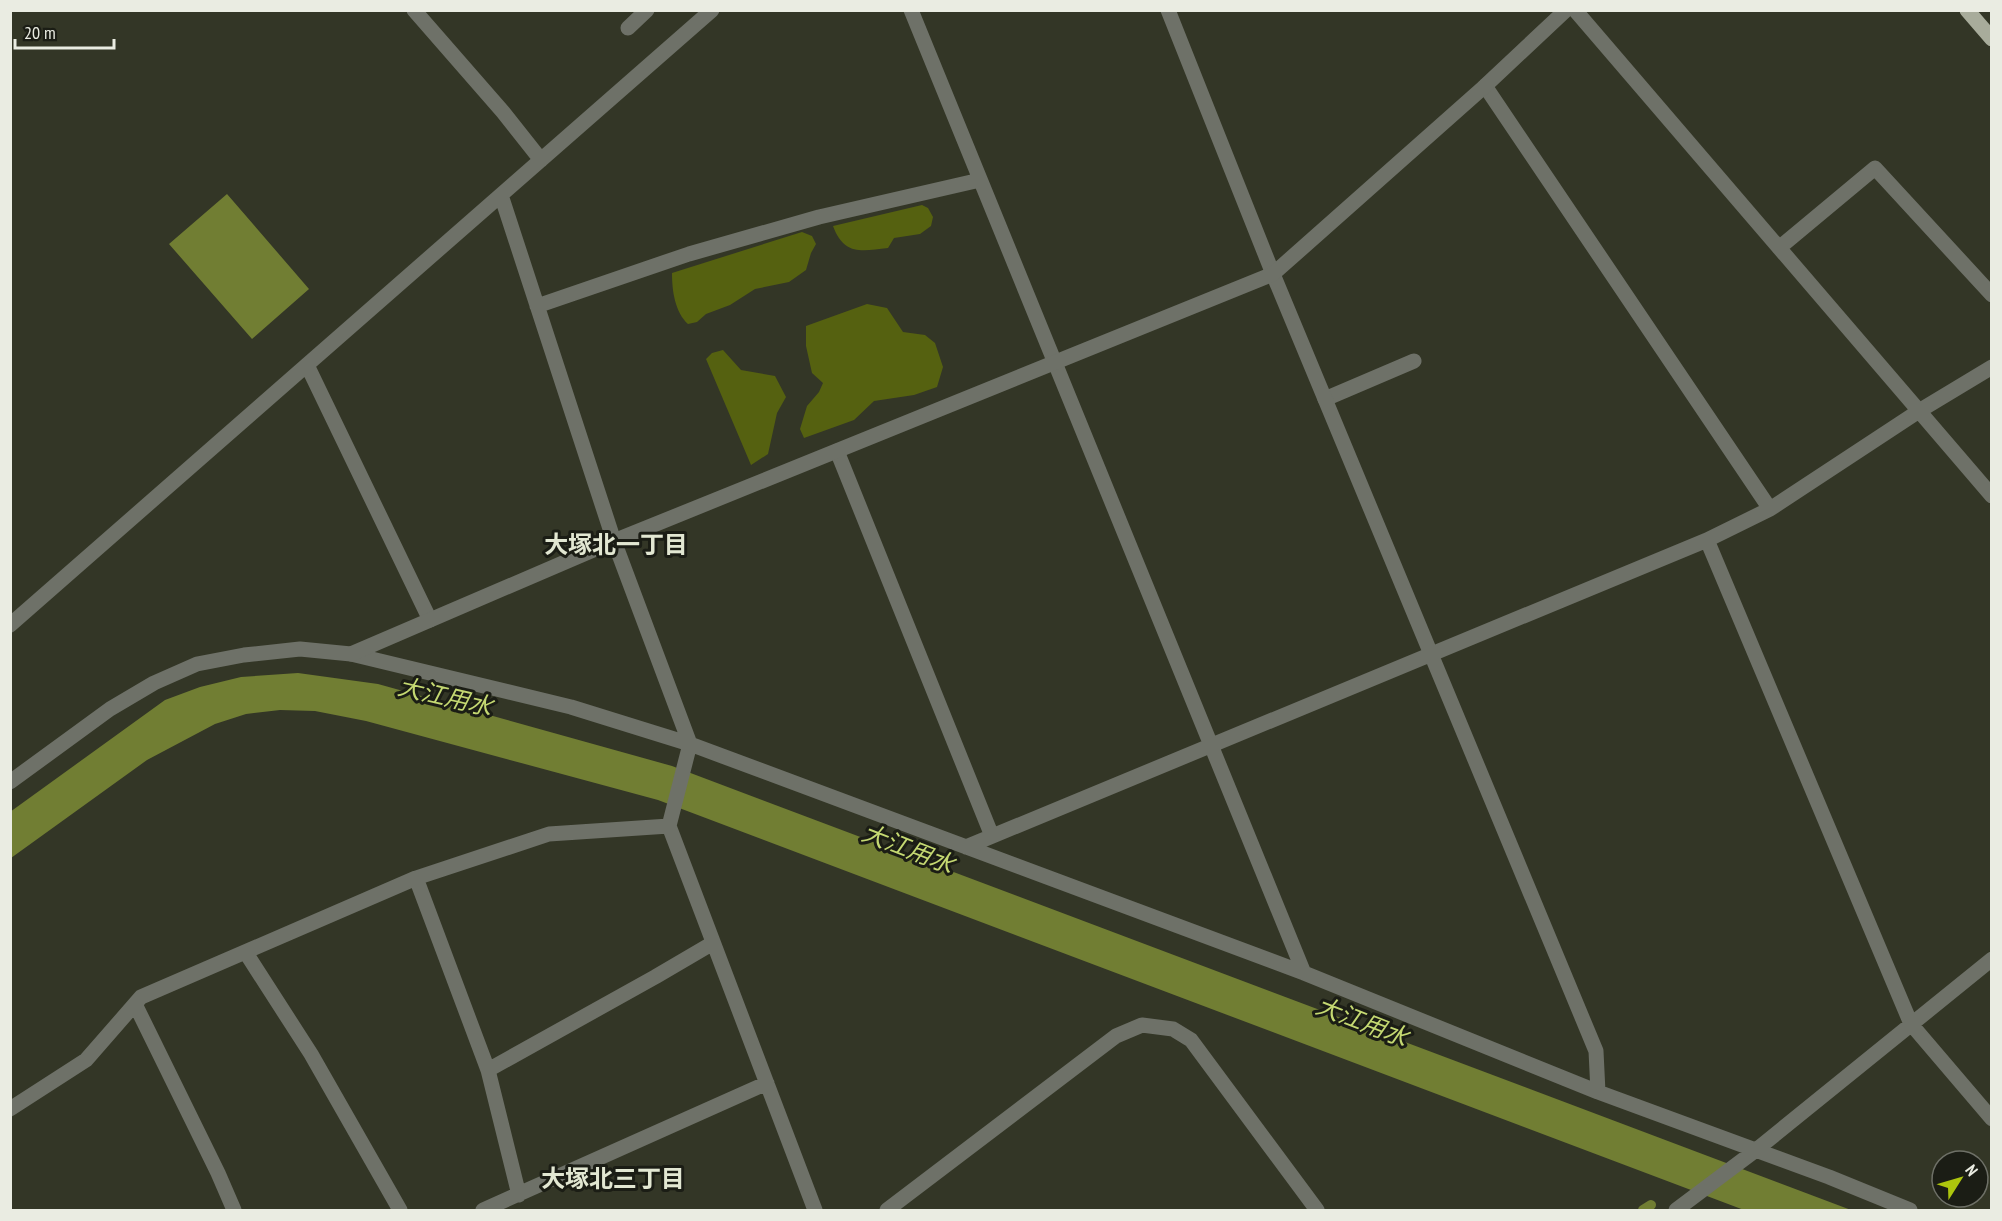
<svg xmlns="http://www.w3.org/2000/svg" width="2002" height="1221" viewBox="0 0 2002 1221" font-family="'PT Sans Narrow','Noto Sans JP',sans-serif">
<style>
.forest{fill:#556110}
.water{fill:#717e33}
.lines{fill:none;stroke-linecap:round;stroke-linejoin:round}
.stream{stroke:#717e33;stroke-width:10}
.service{stroke:#6e7168;stroke-width:15}
.minor{stroke:#6e7168;stroke-width:15}
.tertiary{stroke:#6e7168;stroke-width:15}
.primary{stroke:#a8ac9b;stroke-width:15}
.labels{text-anchor:middle;stroke-width:6;stroke-linejoin:round;paint-order:stroke}
.neighbourhood-label{font-size:24px;font-weight:bold;fill:#e2e7d2;stroke:#1b1d15}
.water-label{font-size:24px;font-style:italic;fill:#c5d972;stroke:#1b1d15}
</style>
<rect width="100%" height="100%" fill="#333626"/>
<path class="forest" d="M 922,205 L 928,208 L 933,217 L 931,226 L 920,234 L 894,238 L 888,248 C 862,251 844,256 833,226 Z
M 802,232 L 812,236 L 816,244 L 811,253 L 806,270 L 789,282 L 755,289 L 730,305 L 706,314 L 697,322 L 688,324 C 675,312 672,291 672,273 Z
M 867,304 L 887,308 L 903,332 L 925,335 L 935,343 L 943,367 L 937,387 L 914,395 L 874,401 L 854,420 L 804,438 L 800,429 L 807,406 L 819,392 L 823,383 L 812,373 L 806,346 L 806,326 Z
M 723,350 L 741,370 L 775,376 L 786,397 L 777,413 L 768,454 L 751,465 L 706,359 L 712,353 Z"/>
<path class="water" d="M 227,194 L 309,289 L 252,339 L 169,244 Z
M 298,673 L 378,684 L 672,766 L 1851,1210 L 1744,1210 L 658,800 L 366,721 L 315,711 L 280,710 L 246,714 L 215,724 L 147,760 L 11,858 L 10,812 L 165,700 L 200,687 L 241,677 Z"/>
<g class="lines">
<path class="stream" d="M 1643,1210 L 1651,1205"/>
<path class="service" d="M 628,28 L 647,10
M 1325,399 L 1414,361"/>
<path class="minor" d="M 414,10 L 503,112 L 541,160
M 911,10 L 1304,973
M 1168,10 L 1273,274 L 1596,1051 L 1598,1092
M 1575,10 L 1992,496
M 1485,86 L 1770,509
M 501,195 L 614,541 L 690,744 L 669,826 L 815,1210
M 1779,248 L 1875,168 L 1992,295
M 537,306 L 689,254 L 819,217 L 980,180
M 307,365 L 430,620
M 837,451 L 992,836
M 1707,540 L 1911,1024 L 1992,1119
M 10,625 L 712,10
M 351,654 L 571,707 L 690,744 L 1304,973 L 1598,1092 L 1829,1177 L 1910,1210
M 966,847 L 1707,540 L 1770,509 L 1919,411 L 1992,367
M 416,878 L 488,1070 L 519,1195
M 246,953 L 311,1054 L 400,1210
M 135,1004 L 218,1173 L 234,1210
M 488,1070 L 655,977 L 713,943
M 10,1109 L 86,1060 L 141,997 L 416,878 L 549,834 L 669,826
M 483,1210 L 767,1083
M 887,1210 L 1116,1036 L 1142,1025 L 1173,1029 L 1191,1040 L 1317,1210
M 1676,1210 L 1756,1150 L 1992,959"/>
<path class="tertiary" d="M 10,782 L 110,709 L 154,683 L 197,664 L 244,655 L 300,649 L 351,654 L 614,541 L 1273,274 L 1485,86 L 1566,10"/>
<path class="primary" d="M 1967,10 L 1992,39"/>
</g>
<g class="labels">
<g class="neighbourhood-label">
<text x="616" y="553">大塚北一丁目</text>
<text x="613" y="1187">大塚北三丁目</text>
</g>
<g class="water-label">
<text transform="translate(445 697) rotate(13)" y="8">大江用水</text>
<text transform="translate(908 849) rotate(21)" y="8">大江用水</text>
<text transform="translate(1362 1022) rotate(21)" y="8">大江用水</text>
</g>
</g>
<rect width="2002" height="1221" fill="none" stroke="#eaece2" stroke-width="24"/>
<g transform="translate(1960 1179) rotate(53)"><circle r="28" fill="#1b1d15" stroke="#6e7067" stroke-width="1.5"/>
<path d="M0-4.5L10 22L0 15L-10 22Z" fill="#adc60d"/>
<text y="-9" font-size="16" font-weight="bold" text-anchor="middle" fill="#eaece2">N</text>
</g>
<path d="M15 39v9h99v-9" fill="none" stroke="#eaece2" stroke-width="3"/>
<text x="24" y="39" font-size="18" fill="#eaece2" stroke="#1b1d15" stroke-width="4.5" paint-order="stroke">20 m</text>
</svg>
